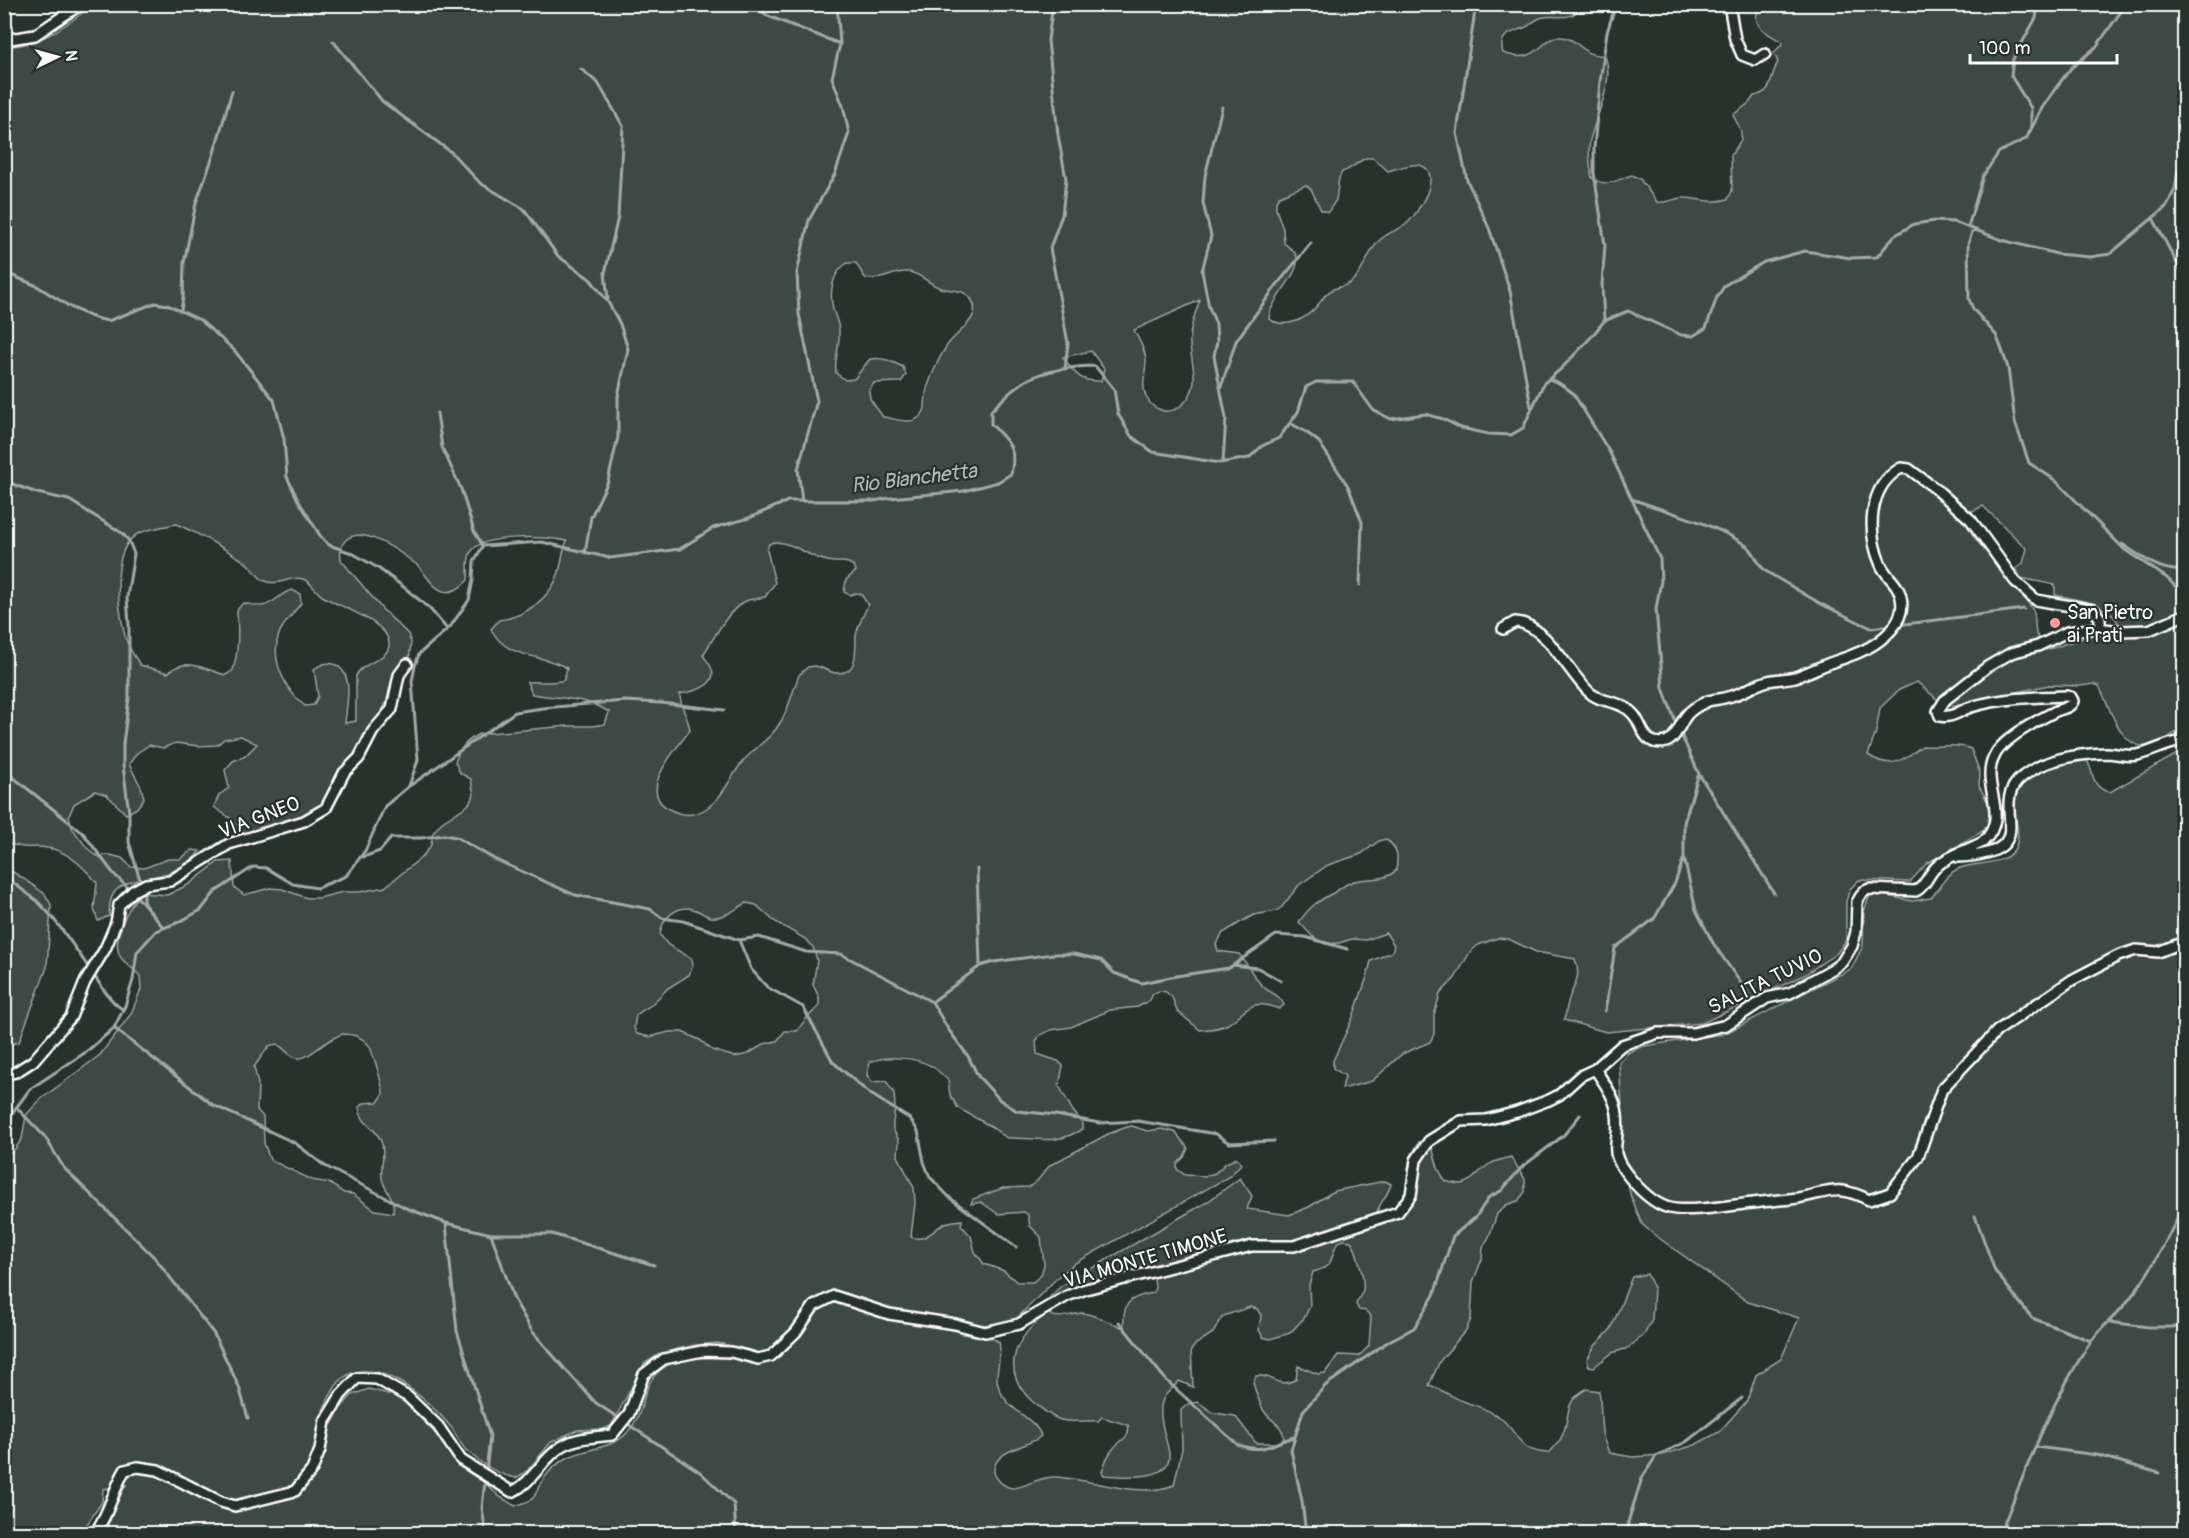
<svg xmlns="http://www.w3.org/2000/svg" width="2189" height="1538" viewBox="0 0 2189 1538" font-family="Pangolin,sans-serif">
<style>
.green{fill:#3e4944;stroke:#9ea4a2;stroke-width:1.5;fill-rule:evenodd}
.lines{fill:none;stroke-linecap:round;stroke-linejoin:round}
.stream{stroke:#a4a9a7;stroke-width:3}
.street-casing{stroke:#fff;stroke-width:14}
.street{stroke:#26332d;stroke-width:9}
.poi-dot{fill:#ff9aa2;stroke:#26332d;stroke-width:2}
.labels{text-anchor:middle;stroke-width:4.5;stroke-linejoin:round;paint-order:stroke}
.poi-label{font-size:20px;fill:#fff;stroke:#26332d;text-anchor:start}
.street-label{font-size:20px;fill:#fff;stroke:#26332d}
.water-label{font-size:21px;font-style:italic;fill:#b3b8b6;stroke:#26332d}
</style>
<rect width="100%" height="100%" fill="#26332d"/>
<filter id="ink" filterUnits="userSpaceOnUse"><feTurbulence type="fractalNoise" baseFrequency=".0167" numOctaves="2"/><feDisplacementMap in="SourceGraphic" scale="12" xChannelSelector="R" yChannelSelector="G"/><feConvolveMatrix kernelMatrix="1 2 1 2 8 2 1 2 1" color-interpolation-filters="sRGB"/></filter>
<g filter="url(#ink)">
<path class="green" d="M 95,4 L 893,4 L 894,7 L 899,4 L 1583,5 C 1569,24 1558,13 1540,18 C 1535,20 1532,23 1528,26 C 1515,33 1497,32 1503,53 C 1540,66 1539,38 1559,37 C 1571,36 1578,45 1587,52 C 1591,55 1599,55 1605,56 C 1615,82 1596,115 1590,140 C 1588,152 1590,166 1592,178 C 1607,189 1617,179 1632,175 L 1640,179 L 1657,202 C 1669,204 1674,197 1685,198 C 1700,199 1712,204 1728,199 L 1732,191 L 1731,155 L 1741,140 L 1741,131 L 1733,115 L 1749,103 L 1754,96 C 1775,92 1769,77 1778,62 L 1774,53 L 1783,43 C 1766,31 1750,29 1759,5 L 2184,5 L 2184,729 C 2173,732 2162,744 2151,746 C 2120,752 2110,706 2099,686 L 2094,684 L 2080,686 L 2049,685 L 1946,707 L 1917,682 L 1899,690 L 1880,708 L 1876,732 L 1868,755 C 1891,770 1902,761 1922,746 C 1939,747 1956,743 1971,749 L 1980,773 L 1979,786 L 1991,808 L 1991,821 L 1983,831 L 1927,863 L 1910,882 L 1859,880 L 1850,889 L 1846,901 L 1846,940 L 1837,953 L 1804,975 L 1739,1006 L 1702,1023 L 1606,1032 L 1564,1020 C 1566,1013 1567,1004 1570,996 C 1576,982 1581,975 1575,959 L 1536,952 L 1508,939 L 1498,938 L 1478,945 L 1470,952 L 1455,978 L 1440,994 L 1434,1015 L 1434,1034 L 1430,1042 L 1402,1054 L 1372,1081 L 1342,1089 L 1345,1076 L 1333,1068 L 1333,1061 L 1353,1017 L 1367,977 L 1371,961 L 1392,952 L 1394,945 L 1386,933 L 1366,940 L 1352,939 L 1339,943 L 1325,944 L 1313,937 L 1299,922 C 1311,905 1318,901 1335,892 C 1344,886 1349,881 1360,880 C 1378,877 1379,882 1396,871 C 1398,857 1399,848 1385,839 L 1379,841 L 1361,854 L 1328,865 L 1299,885 L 1282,907 L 1276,911 L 1254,915 L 1241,922 L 1223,933 L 1216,944 L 1218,951 L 1239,954 C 1249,965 1254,980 1266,989 C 1274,994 1281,997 1284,1005 L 1279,1009 C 1249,998 1250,1009 1228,1024 C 1220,1029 1209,1029 1200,1030 L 1177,1011 L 1172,997 L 1166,992 L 1159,991 L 1153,994 L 1150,1000 L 1138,1007 L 1110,1010 L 1071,1027 L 1051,1030 L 1040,1035 L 1036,1041 L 1037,1054 L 1058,1061 L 1063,1066 L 1059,1086 L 1073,1111 L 1082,1122 L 1082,1129 C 1056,1146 1036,1137 1007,1138 L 990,1126 L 958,1108 L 950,1095 L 948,1080 C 943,1076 939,1071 933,1067 C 917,1057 887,1055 870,1062 L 867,1075 L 872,1082 L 886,1081 L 894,1093 L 895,1108 L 893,1122 L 893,1129 L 899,1141 L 898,1156 L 914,1188 L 915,1203 L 911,1237 C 925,1242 931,1232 942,1225 C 947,1221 956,1221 962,1220 L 961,1225 L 971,1236 L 975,1252 L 984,1264 L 1004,1271 L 1017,1282 L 1033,1282 L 1041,1275 L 1044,1265 L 1041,1237 L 1030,1226 L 1028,1215 L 1024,1212 L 998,1214 L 981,1202 L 971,1204 L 973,1199 L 1003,1188 L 1029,1187 L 1037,1181 L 1050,1165 L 1108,1134 L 1127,1127 L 1132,1126 L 1147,1131 L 1162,1129 L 1175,1132 L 1188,1148 L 1184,1157 L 1177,1164 L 1177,1169 L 1185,1175 L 1205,1176 L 1215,1173 L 1226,1163 L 1237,1158 L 1241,1164 L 1230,1176 L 1075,1263 L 1057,1278 L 1016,1319 L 999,1324 L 977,1325 L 962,1334 L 992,1338 L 999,1342 C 1003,1358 993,1373 999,1388 C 1008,1412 1036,1418 1041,1436 C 1029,1447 996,1449 994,1469 C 993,1478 1004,1487 1012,1488 C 1025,1488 1038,1476 1056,1477 C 1092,1479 1139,1499 1174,1485 L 1182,1449 L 1181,1410 L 1188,1404 L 1198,1402 L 1214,1413 L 1235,1416 L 1256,1443 L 1279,1443 L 1284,1438 C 1283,1424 1271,1422 1264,1411 C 1259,1403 1256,1392 1253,1383 L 1256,1376 C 1274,1374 1278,1390 1296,1379 L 1298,1366 L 1318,1374 L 1325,1373 L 1338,1355 L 1359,1356 L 1369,1346 L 1371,1317 L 1366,1311 L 1359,1310 L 1356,1304 C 1358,1300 1361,1295 1363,1290 C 1365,1279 1357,1250 1351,1241 L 1344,1240 L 1338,1242 C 1328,1260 1337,1265 1313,1272 L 1309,1285 L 1310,1306 L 1304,1318 L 1290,1333 L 1270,1339 L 1263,1337 L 1259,1330 L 1261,1315 L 1257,1309 L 1250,1307 L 1223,1316 L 1213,1333 L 1196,1344 L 1191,1350 L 1193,1387 L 1179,1381 C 1174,1388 1164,1393 1162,1402 C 1158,1416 1165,1434 1168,1448 C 1177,1484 1123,1476 1104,1475 L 1102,1472 C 1104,1464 1108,1455 1113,1449 C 1120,1439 1131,1439 1128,1425 L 1102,1417 L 1098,1421 C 1087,1420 1071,1423 1061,1420 C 1050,1417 1041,1408 1033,1402 C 998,1370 1015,1337 1048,1313 L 1046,1301 L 1061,1286 L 1207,1202 L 1240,1178 L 1252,1196 L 1247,1209 L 1289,1215 L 1309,1207 L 1334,1191 L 1385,1181 L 1391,1184 C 1389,1195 1378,1203 1377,1214 C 1413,1201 1405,1196 1409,1164 C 1410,1156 1415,1149 1419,1142 L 1432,1147 L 1438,1168 L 1445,1181 C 1471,1189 1469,1179 1488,1165 C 1494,1161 1503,1159 1511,1157 L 1525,1179 L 1525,1192 L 1518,1201 L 1506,1205 L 1497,1214 L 1489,1237 L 1483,1247 L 1482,1259 L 1473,1282 L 1471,1319 L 1466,1330 L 1440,1361 L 1429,1385 C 1441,1389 1452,1397 1463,1401 C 1476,1406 1487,1409 1498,1416 C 1520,1432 1516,1452 1549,1453 C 1555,1447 1560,1442 1563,1434 C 1571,1413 1563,1403 1586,1389 L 1599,1391 C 1603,1413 1597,1433 1610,1453 L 1632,1457 L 1662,1455 L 1695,1445 L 1719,1432 L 1747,1401 L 1756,1375 L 1781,1359 L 1799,1318 L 1748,1302 L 1652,1233 L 1642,1224 L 1630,1194 L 1621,1152 L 1623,1121 L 1619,1062 L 1629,1052 L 1644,1046 L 1724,1034 L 1851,969 L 1863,946 L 1864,911 L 1870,895 L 1878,894 L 1912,901 L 1931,898 C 1941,887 1945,874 1960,868 C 1976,861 2011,867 2017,843 C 2020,831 2015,818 2014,806 C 2014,798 2017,790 2019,783 L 2036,772 L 2080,760 L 2087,760 C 2094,774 2092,789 2110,792 L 2184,750 L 2184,1533 L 101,1533 L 126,1485 L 103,1489 L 102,1502 L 81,1533 L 5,1533 L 5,1157 L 15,1149 L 22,1139 L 26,1115 L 41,1099 L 100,1055 L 131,1014 L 141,989 L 140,976 C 135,970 127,965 122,959 C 109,943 128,904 142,893 L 167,895 L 188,885 L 218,862 L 232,861 L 234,887 L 244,895 L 270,888 L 282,889 L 307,898 L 319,898 L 343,892 L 359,892 L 385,887 L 423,856 L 431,845 L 433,833 L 441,823 L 468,805 L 474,795 L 471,779 L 460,773 L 455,762 C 460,748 466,741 479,734 L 568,726 L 593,726 L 605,724 L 609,712 C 582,696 562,699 532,694 L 527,682 C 540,681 551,684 564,680 L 567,668 C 540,652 508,661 491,629 L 499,620 C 525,617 551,598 559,572 C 563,560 561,554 567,541 C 547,537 482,533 471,552 C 466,560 469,572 468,580 C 461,587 453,594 443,591 C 431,587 426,573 417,565 C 403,554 364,525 347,539 C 340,545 340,552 341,560 L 382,609 L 408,634 L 411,642 L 409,659 L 391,682 L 387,700 L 375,725 L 324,805 C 306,819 265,832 242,833 L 230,818 L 214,807 L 219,795 L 229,788 L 225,770 L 233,761 L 245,756 L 257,744 L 241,736 L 224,739 L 217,745 L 199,746 L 176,743 L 163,748 L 149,745 L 137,753 L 129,764 L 141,787 L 144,798 L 137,808 L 126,814 L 107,795 L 95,791 L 74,804 L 69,816 L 72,828 L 87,848 L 97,856 L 110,855 L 122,858 L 131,867 L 144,868 L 168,859 L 180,859 L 192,850 L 200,851 C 178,884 128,872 114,893 C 109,900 109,909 109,916 L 98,921 L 94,909 L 97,883 C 85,868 67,850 47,848 C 39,846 31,848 23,847 C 16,846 12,843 5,845 L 4,46 C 38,49 68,23 95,4 ZM 1366,158 L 1373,158 L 1388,171 C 1397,169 1410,163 1419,165 C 1446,171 1417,216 1405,225 C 1396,231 1386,233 1378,242 C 1367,253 1364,273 1350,283 C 1344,287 1334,287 1329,292 C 1324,295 1321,302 1317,306 C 1306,319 1286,330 1269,319 C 1269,298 1307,270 1295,253 C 1293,250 1287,246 1284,243 L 1283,229 L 1276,209 L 1276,202 L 1279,196 L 1306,185 L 1311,189 L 1321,210 L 1328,212 L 1336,200 L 1339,178 L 1342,172 C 1352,169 1357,162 1366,158 ZM 847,263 L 856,263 L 865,278 C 885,281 889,273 905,272 C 917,271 927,282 938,287 C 949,292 962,287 971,299 C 985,318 954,333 946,347 C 939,358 929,380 926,393 C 925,399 926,406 924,411 C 924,412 919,418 918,418 C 910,425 894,418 883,417 L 870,399 L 869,390 L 874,383 L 901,382 L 906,375 L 903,367 C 891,361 883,357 870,359 L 854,379 L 845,380 L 836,373 C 834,360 840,346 839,332 C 839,323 835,317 833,309 C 829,292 832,273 847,263 ZM 1200,300 C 1196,311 1191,323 1190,336 C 1188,360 1204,382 1184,403 C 1179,408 1172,412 1164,411 C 1155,409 1150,405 1146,397 C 1141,385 1146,373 1146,360 C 1145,348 1139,341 1134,330 ZM 1091,351 L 1104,369 L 1101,381 C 1078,382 1075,373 1063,357 ZM 1983,506 L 2027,549 L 2023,563 L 2016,569 L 2021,578 L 2055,585 L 2055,595 C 2074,599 2102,602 2115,618 C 2119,623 2121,630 2123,636 L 2092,635 L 2046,650 L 2036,634 L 2034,612 L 2029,604 L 1974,537 L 1966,523 L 1968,513 ZM 176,524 C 200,534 222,547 244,561 C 252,566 256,575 263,580 C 277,588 290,575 303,579 C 312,582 316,593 324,597 C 340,607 388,622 389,643 C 391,660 361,662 356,676 L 356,721 L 345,723 C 346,707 355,674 336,665 C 328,661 321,664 314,669 L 318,696 L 314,705 L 305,706 C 285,690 270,660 279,634 C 283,623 294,613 301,603 L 300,594 L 292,590 C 280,593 273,605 262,606 C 256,606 249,604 243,603 L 237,610 C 238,631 239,650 233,670 L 226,675 C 206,670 185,656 168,673 L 140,665 C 134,656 128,647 125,636 C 119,611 109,552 136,535 C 144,529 166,526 176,524 ZM 774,542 C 794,542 809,558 828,561 C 839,564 851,558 856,571 L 846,580 L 844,592 L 850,595 L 855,593 L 861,594 L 868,605 C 864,614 857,627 856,636 C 855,650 859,674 837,673 C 829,673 823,667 815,666 L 808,667 L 799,675 C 792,693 788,713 776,729 C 765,743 750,751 740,765 C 730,779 722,798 707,808 C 696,815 685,817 673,811 C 633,794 675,751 690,730 C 688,716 680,708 680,694 C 692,692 720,686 711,667 C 709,663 706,660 703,655 C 713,640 728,609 746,601 C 751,598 759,599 765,597 L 775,583 L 767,550 L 769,544 ZM 747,903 L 756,905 L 774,921 L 807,940 L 813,947 L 817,960 L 813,985 L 819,997 L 819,1006 L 805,1020 L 797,1031 L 785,1031 L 777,1041 L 764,1044 L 748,1054 L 735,1057 L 712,1050 L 700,1040 L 682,1032 L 669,1032 L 650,1037 L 637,1034 L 634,1028 L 636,1015 L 651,1005 L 668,988 L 689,975 L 693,964 L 691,958 L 668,945 L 660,935 C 661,919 677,904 693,909 C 699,910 705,916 711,917 C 724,919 736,908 747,903 ZM 343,1034 C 352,1034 362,1037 368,1044 C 372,1048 384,1090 383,1094 C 383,1095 379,1101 378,1102 L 364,1103 L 359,1107 C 361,1125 375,1126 381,1141 C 386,1153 380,1166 382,1178 C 385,1193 396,1196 393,1213 L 375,1210 L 353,1194 L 344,1193 L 329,1183 L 312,1180 L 270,1160 L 264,1143 L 263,1117 L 257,1110 L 258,1084 L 254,1067 L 269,1046 L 277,1044 C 284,1048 290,1057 297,1058 C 307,1061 328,1037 343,1034 ZM 1154,1278 L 1155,1288 L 1153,1293 C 1129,1297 1122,1303 1124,1328 C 1117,1325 1088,1313 1082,1313 C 1070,1314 1058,1321 1048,1313 L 1072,1298 L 1095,1290 ZM 718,1343 L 754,1351 L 745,1359 C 713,1357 661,1350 647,1389 C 640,1408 641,1418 626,1434 C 612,1449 585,1448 567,1458 C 557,1463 547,1473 541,1483 C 538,1487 536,1495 532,1499 C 528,1502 520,1504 515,1506 L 500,1497 L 487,1485 L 458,1465 L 437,1435 L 399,1397 L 369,1389 L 352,1395 L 341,1408 L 332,1424 L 323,1410 C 327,1402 332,1390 339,1382 C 371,1348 429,1400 450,1426 C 456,1433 459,1442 465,1449 C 479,1462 498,1475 516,1478 L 527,1471 L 551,1442 L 577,1430 L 602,1429 L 611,1426 L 644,1364 L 661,1353 L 695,1345 Z
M 5,872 L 13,872 L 24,879 L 45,894 L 51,905 L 47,967 L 19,1042 L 5,1045 Z
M 1647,1274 L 1654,1288 L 1652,1320 L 1644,1335 L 1628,1348 L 1612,1353 L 1594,1367 L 1589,1366 L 1587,1360 L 1594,1347 L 1611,1329 L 1632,1277 Z"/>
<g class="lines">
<path class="stream" d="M 752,4 L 768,16 L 840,44
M 1053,4 L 1048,40 L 1058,135 L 1066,179 L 1062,215 L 1050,248 L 1068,343 L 1065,369
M 1476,4 L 1457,133 L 1467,180 L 1489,228 L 1510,291 L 1531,407
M 333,41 L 383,102 L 451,152 L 480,183 L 524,209 L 558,256 L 590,279 L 608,302 L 620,324 L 628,349 L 618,396 L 618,437 L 608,481 L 591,517 L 585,553
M 581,69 L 598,83 L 623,126 L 618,217 L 605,273 L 608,299
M 1222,107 L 1205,176 L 1203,203 L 1211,236 L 1202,271 L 1209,307 L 1216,324 L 1217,341 L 1214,356 L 1226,418 L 1223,462
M 2031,126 L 2031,108 L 2011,76 L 2013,59 L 2036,18 L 2038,4
M 2153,218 L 2184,277
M 1968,227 L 1983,176 L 1999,152 L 2026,139 L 2042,108 L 2055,89 L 2071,68 L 2096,47 L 2120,13 L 2124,4
M 1973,229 L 1968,244 L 1969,299 L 1973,309 L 1996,335 L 2001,347 L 2008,368 L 2015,422 L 2029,463 L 2055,480 L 2125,550 L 2167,578 L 2184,595
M 4,272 L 37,286 L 72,308 L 95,318 L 108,321 L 155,303 L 168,305 L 200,320 L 234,350 L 274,400 L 284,439 L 287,477 L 298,500 L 321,537 L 329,545 L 352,553 L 378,568 L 405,588 L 430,609 L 447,629
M 181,310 L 183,298 L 184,263 L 196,203 L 213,156 L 232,91
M 1604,320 L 1602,284 L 1605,245 L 1594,173 L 1594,148 L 1600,82 L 1607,32 L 1616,4
M 1549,379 L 1559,383 L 1573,393 L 1588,417 L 1610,453 L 1660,559 L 1661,581 L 1656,609 L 1663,688 L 1677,726
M 1221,387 L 1236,341 L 1276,286 L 1311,243
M 437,413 L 442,447 L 461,489 L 474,531 L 483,546
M 1290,423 L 1306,432 L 1319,442 L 1348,486 L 1362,522 L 1360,585
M 4,481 L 37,493 L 69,500 L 122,533 L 129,541 L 134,554 L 127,597 L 129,625 L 129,698 L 123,744 L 123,765 L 129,813 L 129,842 L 144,894 L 144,904 L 163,927
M 1632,499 C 1669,513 1716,523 1748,547 C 1756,553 1757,565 1767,572 L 1821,604 L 1871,628 L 1891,625
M 802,501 L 798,469 L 817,401 L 799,314 L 797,273 L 809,220 L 835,174 L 849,133 L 843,106 L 832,78 L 840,44 L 837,4
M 2122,544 C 2142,557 2159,572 2184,570
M 1897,625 L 2024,609
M 1680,732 L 1699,774 L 1774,893
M 4,770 L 83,833 L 113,873 L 144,904
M 1698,776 L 1684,823 L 1684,858 L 1696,910 L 1713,943 L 1749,995
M 411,785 L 515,712 L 543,708 L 624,701 L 661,703 L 724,710
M 363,857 L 380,851 L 391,838 L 421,838 L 444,835 L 456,837 L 494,859 L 575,895 L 650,909 L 662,918 L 683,921 L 739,940 L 759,937 L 806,952 L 841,954 L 932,1002 L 948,1029 L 968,1056 L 978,1076 L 1000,1100 L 1017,1111 L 1056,1115 L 1099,1123 L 1138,1121 L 1216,1134 L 1229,1143 L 1274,1141
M 977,869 L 980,966
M 4,875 C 15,885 26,892 37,901 C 58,921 74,947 91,971 C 98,981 112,1005 123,1009
M 739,940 L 751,969 L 767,987 L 803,1007 L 833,1062 L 869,1093 L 910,1119 L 918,1131 L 924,1162 L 930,1177 L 950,1198 L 1016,1247
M 1233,965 L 1258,968 L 1281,981
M 932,1002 L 980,966 L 994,962 L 1053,954 L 1074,954 L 1101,960 L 1114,973 L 1141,983 L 1176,976 L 1229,968 L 1276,935 L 1305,937 L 1347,949
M 1605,1011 L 1615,948 L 1654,919 L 1675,883 L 1683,860
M 114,1028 L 213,1105 L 295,1143 L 325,1166 L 406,1208 L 446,1223 L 491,1234 L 552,1234 L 654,1265
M 16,1107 L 45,1137 L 64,1168 L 155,1258 L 214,1334 L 239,1387 L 248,1418
M 4,1118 L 13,1112 L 30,1089 L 86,1052 L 114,1028 L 125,1006 L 133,980 L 137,952 L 156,931 L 179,922 L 201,910 L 215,892 L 253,867 L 266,868 L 293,884 L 317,888 L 346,876 L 365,851 L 385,806 L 409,786 L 418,760 L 412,681 L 415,666 L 419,654 L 450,627 L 469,600 L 473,580 L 474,561 L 483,546 L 542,542 L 610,558 L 680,549 L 713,528 L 749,518 L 788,501 L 874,501 L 890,498 L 964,491 L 998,482 L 1011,474 C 1017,447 1009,443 991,424 L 991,411 C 1003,399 1016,385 1031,378 C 1047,370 1078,366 1095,366 L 1114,389 L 1118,414 L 1131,436 L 1153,452 L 1220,463 L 1249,458 L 1262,446 L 1279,438 L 1298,412 L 1306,387 L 1316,382 L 1353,382 L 1373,410 L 1391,419 L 1425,414 L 1443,419 L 1461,428 L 1488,434 L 1511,435 L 1523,428 L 1544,383 L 1562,368 L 1593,335 L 1604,321 L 1628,311 L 1681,335 L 1693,336 L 1706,328 L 1717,297 L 1725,285 L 1764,262 L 1805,251 L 1851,258 L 1877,257 L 1894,236 L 1914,224 L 1935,221 L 1954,222 L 2002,240 L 2057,254 L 2090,257 L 2110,254 L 2167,206 L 2175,189 L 2178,171 L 2184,169
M 1975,1216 L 1995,1271 L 2032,1318 L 2091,1341
M 446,1224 L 457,1331 L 490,1436 L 482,1508 L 486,1534
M 491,1234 L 514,1299 L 532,1331 L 564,1368 L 596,1403 L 700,1472 L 734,1504 L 736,1534
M 1119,1322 L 1166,1380 L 1238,1445 C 1266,1454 1269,1444 1294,1437
M 2109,1322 L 2148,1327 L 2184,1327
M 2036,1447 L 2097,1455 L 2159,1473
M 1306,1534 L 1302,1501 L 1291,1450 L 1303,1411 L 1326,1385 L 1389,1341 L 1414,1328 L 1434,1295 L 1453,1236 L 1476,1217 L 1489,1197 L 1501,1191 L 1522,1167 L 1563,1136 L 1580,1115
M 1629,1534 L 1628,1522 L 1642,1478 L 1656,1456 L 1686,1442 L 1742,1398
M 2000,1534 C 2026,1469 2051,1401 2090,1343 C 2100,1328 2116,1316 2127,1302 C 2151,1272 2169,1238 2184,1203"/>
<g class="street-casing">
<path id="street" d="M 1729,4 L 1735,39 L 1742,55 L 1755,60 L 1765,54
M 4,40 L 35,35 L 81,4
M 2184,548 L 2184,549
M 1503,629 L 1515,622 C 1545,623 1569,673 1589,692 C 1601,704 1620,699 1633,714 C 1641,722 1642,738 1654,742 C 1675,747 1677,728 1686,716 C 1691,709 1701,704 1708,701 C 1716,699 1723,699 1731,696 C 1744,693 1755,684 1768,681 C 1777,679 1786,679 1795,677 C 1805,674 1815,669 1825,665 C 1843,658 1863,653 1879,641 C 1897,628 1909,609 1897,587 C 1892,579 1885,574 1881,565 C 1867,533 1867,487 1901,468 L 1909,469 L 1936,489 L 1971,520 L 2015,581 L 2036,600 L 2094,610 L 2100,618 L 2100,624 L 2097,628
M 1958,857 C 2048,853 1985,806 2022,777 C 2044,759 2078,754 2105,753 C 2116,753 2126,757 2137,755 C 2153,752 2168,742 2184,741
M 1595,1069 L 1622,1045 L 1658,1033 L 1693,1033 L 1726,1025 L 1767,998 L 1790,993 L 1834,968 L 1842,962 L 1852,946 L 1856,932 L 1857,902 L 1863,892 L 1869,889 L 1916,891 C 1926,886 1928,874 1937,866 C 1949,855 1968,850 1983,842 C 2012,815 1978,784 1995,755 C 2003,739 2038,720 2054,712 C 2061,708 2070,709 2073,701 L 2071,697 L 2066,696 C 2035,697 2001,698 1971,707 C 1961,710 1951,719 1940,716 L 1938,711 L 1945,700 L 1987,667 L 2011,653 L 2038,646 L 2067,632 L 2097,628 L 2121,631 L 2149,630 L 2184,615
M 4,1075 L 16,1072 L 33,1061 L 71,1017 L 85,982 L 105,949 L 116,923 L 119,905 L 133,891 L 146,884 L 170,881 L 229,844 L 304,821 L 326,808 L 344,773 L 359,758 L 373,731 L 392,709 L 399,675 L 407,664
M 94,1534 C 108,1517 113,1490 125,1470 L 138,1467 L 158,1470 L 221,1502 L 235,1506 L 295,1491 L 312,1470 L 320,1450 L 325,1421 L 341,1395 L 357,1378 L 377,1379 L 408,1397 L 438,1426 L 461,1460 L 512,1492 C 533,1482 542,1459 561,1447 C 576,1437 595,1437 612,1435 L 629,1414 L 644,1374 L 664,1359 L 702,1351 L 731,1352 L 758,1359 L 771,1356 L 796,1332 L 814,1306 L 834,1296 L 889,1314 L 955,1324 L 985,1332 L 1019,1324 L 1067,1296 L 1086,1289 L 1252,1246 L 1294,1246 L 1398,1212 L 1411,1195 L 1416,1160 L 1429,1141 L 1461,1121 L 1486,1120 L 1517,1112 L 1549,1100 L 1559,1095 L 1580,1076 L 1595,1069 C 1604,1083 1615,1097 1617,1114 C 1621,1146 1605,1148 1630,1178 C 1639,1189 1652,1202 1666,1207 C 1686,1214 1731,1205 1753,1203 C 1768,1201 1783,1200 1798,1198 C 1830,1192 1838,1184 1869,1200 L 1890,1193 L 1918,1157 L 1942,1089 L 1997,1031 L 2072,980 L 2118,956 L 2136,950 L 2158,952 L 2184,942"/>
</g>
<use href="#street" class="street"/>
</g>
</g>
<circle class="poi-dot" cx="2055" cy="623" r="6"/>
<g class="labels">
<g class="poi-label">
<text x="2067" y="619">San Pietro<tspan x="2067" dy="23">ai Prati</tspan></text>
</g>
<g class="street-label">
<text transform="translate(259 817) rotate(-21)" y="7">VIA GNEO</text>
<text transform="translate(1765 981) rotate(-26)" y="7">SALITA TUVIO</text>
<text transform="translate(1145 1258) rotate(-16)" y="7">VIA MONTE TIMONE</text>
</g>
<g class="water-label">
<text transform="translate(914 478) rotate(-7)" y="7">Rio Bianchetta</text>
</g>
</g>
<rect width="2189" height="1538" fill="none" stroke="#26332d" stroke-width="24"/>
<rect x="12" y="12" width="2165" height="1514" fill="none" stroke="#fff" stroke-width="2" filter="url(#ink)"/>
<g transform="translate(57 57) rotate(85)" stroke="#26332d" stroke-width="4.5" paint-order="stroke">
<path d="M0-4.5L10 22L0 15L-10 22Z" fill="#ffffff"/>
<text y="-9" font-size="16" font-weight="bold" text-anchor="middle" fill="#ffffff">N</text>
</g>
<path d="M1970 54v9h147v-9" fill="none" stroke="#ffffff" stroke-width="3"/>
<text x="1979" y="54" font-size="18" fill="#ffffff" stroke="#26332d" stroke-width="4.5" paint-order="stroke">100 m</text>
</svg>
